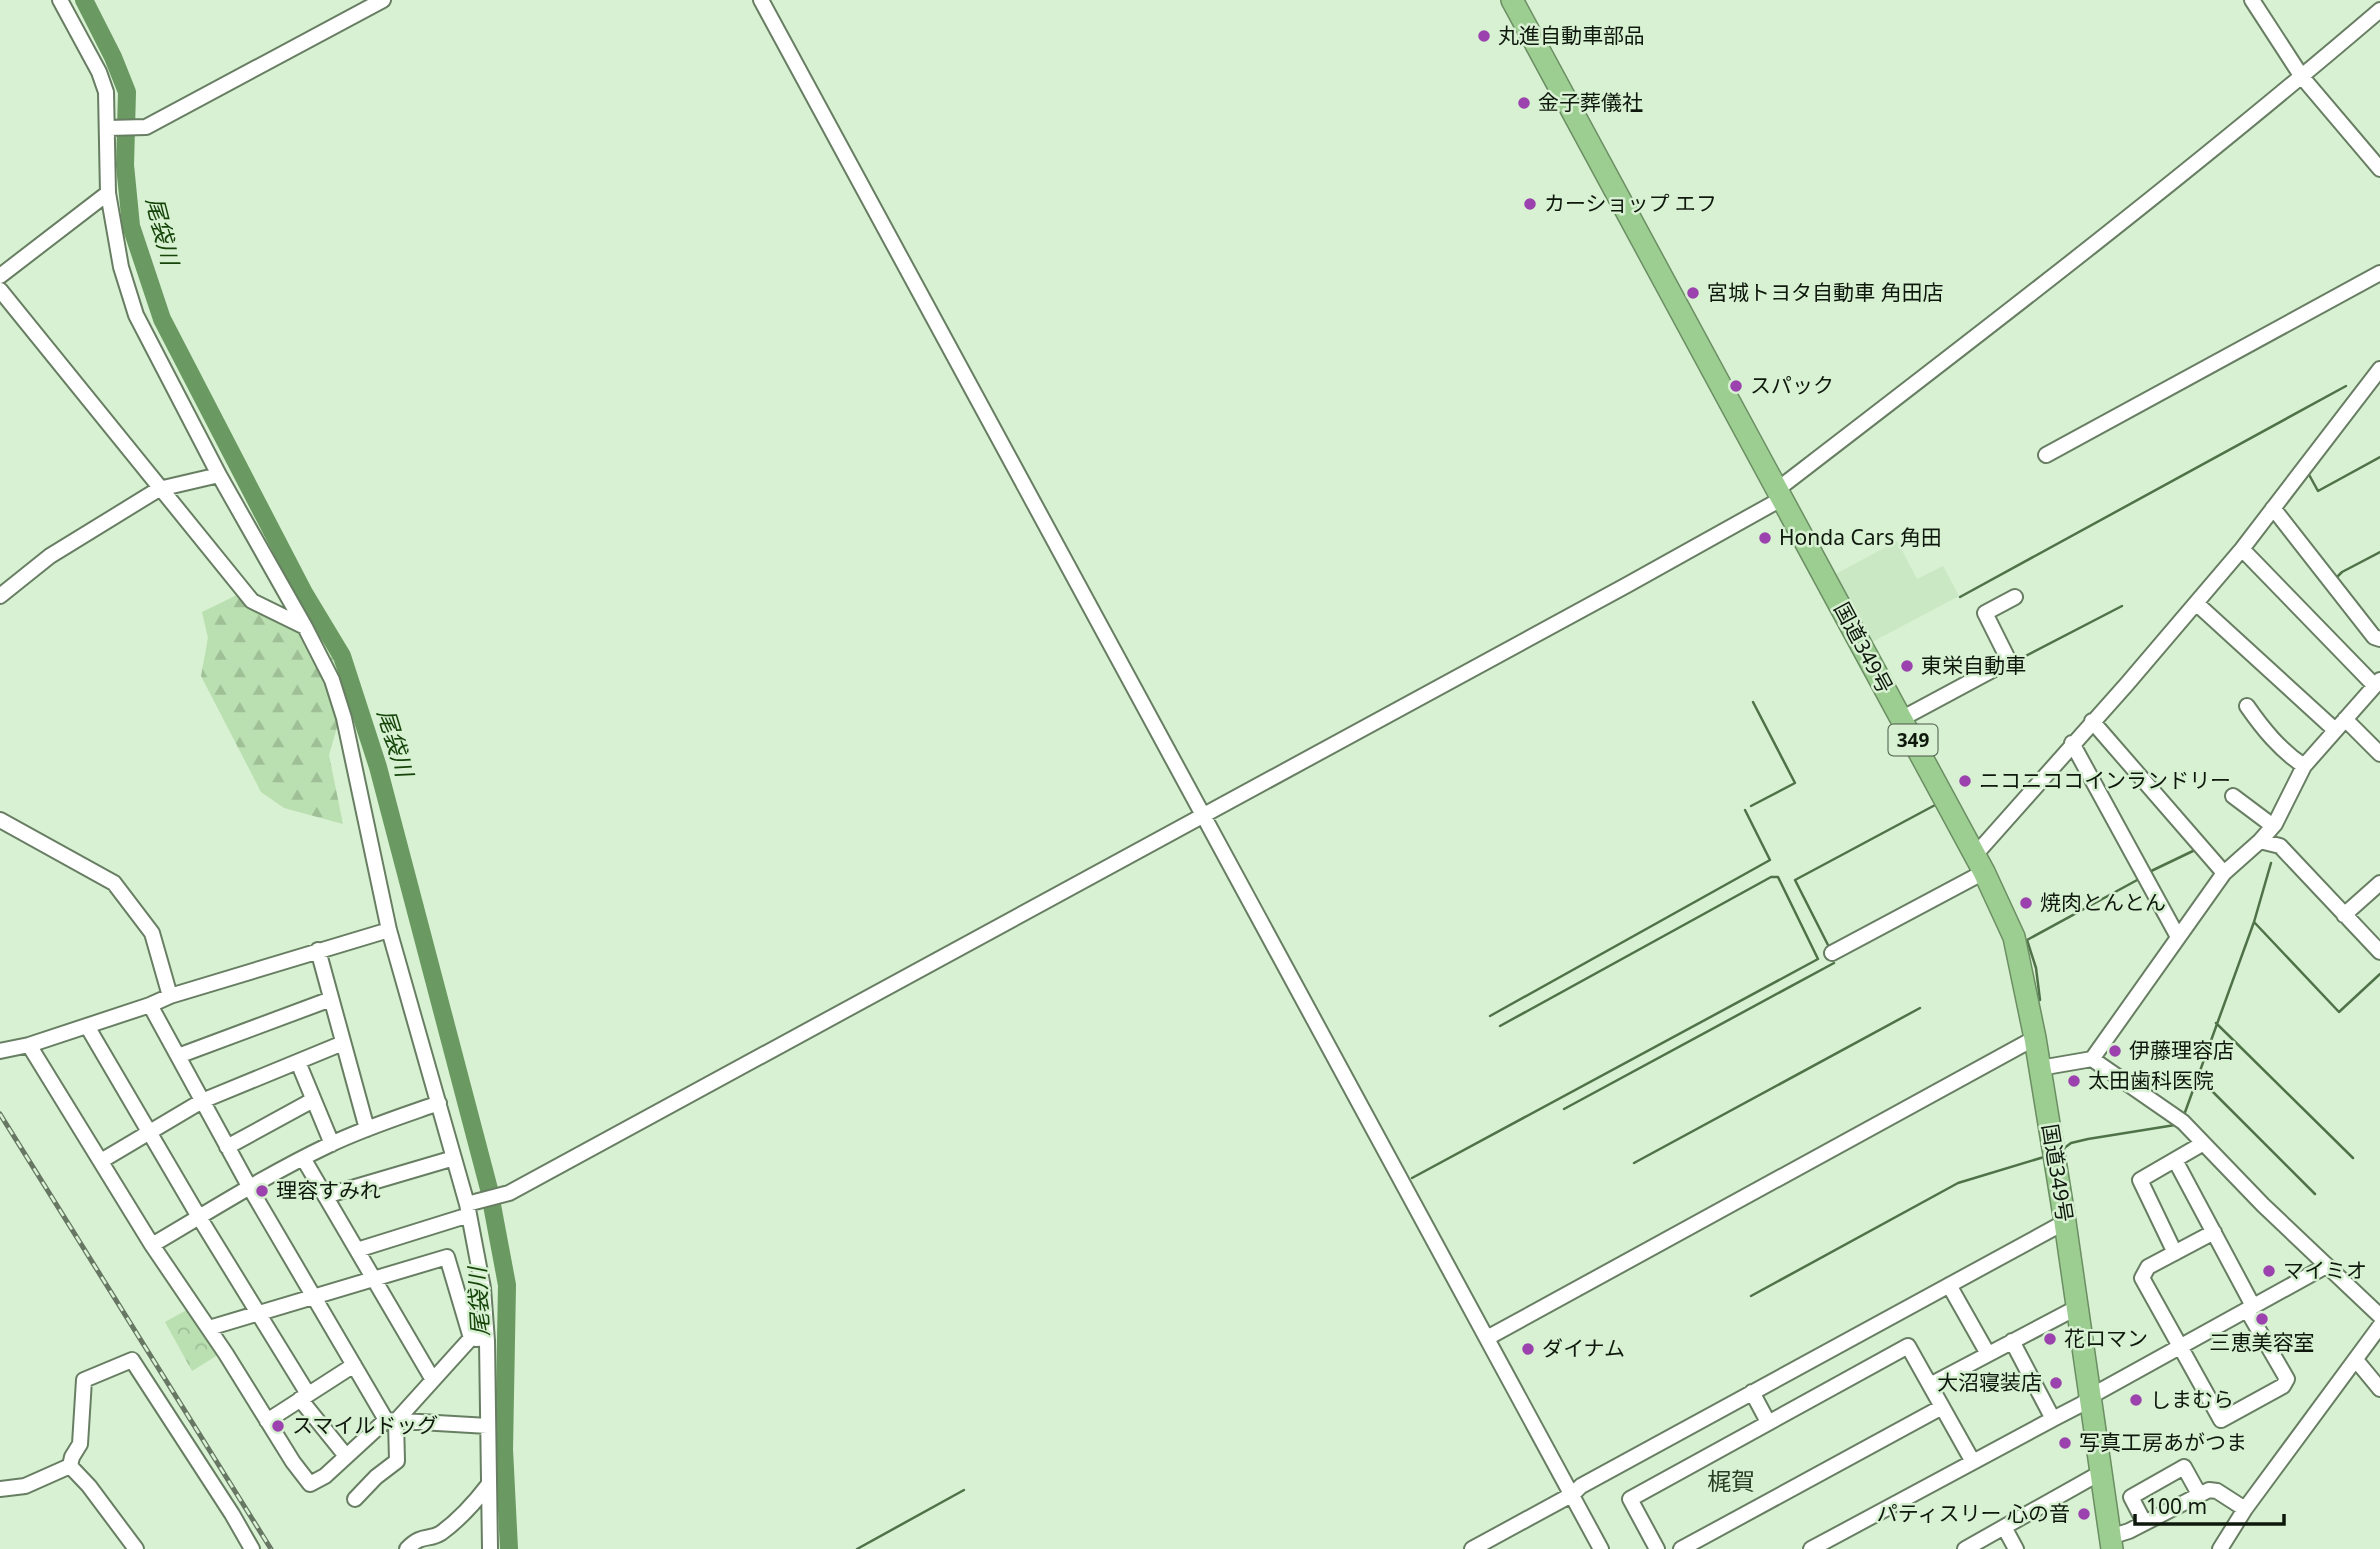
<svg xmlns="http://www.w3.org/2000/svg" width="2380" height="1549" viewBox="0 0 2380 1549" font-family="'Noto Sans','Noto Sans JP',sans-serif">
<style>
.built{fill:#cae8c3}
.forest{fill:url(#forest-firs)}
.park{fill:url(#park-crowns)}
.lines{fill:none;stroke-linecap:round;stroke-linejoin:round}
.stream{stroke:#4f7248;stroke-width:2.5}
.river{stroke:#6a9961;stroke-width:18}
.minor-casing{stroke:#687e63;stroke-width:18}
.highway-casing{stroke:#6b8e63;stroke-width:24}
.minor{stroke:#fff;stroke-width:14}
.highway{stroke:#9ccd91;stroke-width:21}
.rail-casing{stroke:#677763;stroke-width:5}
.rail{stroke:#d7f1d2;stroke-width:2.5;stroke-dasharray:8;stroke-linecap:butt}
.poi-dot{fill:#9b42ae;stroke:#d7f1d2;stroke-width:2.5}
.labels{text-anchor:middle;stroke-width:5;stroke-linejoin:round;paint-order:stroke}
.shield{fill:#d7f1d2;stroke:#4b5948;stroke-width:2}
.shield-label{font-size:19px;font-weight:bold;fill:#0f180d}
.poi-label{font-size:21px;fill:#0f180d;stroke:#d7f1d2;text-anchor:start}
.street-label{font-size:21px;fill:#0f180d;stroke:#d7f1d2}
.water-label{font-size:23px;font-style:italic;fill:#16450a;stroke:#d7f1d2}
.quarter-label{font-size:24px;fill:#2a3e26;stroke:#d7f1d2}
</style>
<defs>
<pattern id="forest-firs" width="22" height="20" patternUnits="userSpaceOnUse" patternTransform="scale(1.75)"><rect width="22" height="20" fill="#bae0b1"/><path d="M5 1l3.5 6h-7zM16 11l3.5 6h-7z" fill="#9fbf97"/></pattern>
<pattern id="park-crowns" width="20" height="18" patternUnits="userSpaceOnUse" patternTransform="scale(1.75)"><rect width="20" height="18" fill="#bae0b1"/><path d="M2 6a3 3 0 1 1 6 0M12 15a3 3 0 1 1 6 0" fill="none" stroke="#9fbf97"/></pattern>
</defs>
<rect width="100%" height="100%" fill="#d7f1d2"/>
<path class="built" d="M 1897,541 L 1917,579 L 1943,566 L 1959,596 L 1872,642 L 1836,574 Z"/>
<path class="forest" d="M 239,594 L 305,613 L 330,631 L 348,657 L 358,679 L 354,701 L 338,724 L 329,755 L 343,824 L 284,808 L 261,792 L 201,676 L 208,638 L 202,612 Z"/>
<path class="park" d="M 192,1307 L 221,1353 L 192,1371 L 165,1322 Z"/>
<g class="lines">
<path class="stream" d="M 2307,471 L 2318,491 L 2380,457
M 2335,579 L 2342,572 L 2380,552
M 1960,597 L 2346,386
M 2014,662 L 2122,606
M 1751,806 L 1795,783 L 1753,702
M 2147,873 L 2195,850
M 2254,922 L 2339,1012 L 2380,974
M 1829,947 L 1795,880 L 1937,804
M 2040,1000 L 2036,968 L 2027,940 L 2139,879
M 1490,1016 L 1770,860 L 1745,810
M 2216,1023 L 2353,1158
M 2197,1076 L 2315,1194
M 1564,1109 L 1834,963
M 2184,1115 L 2254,922 L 2271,863
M 2063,1149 L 2071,1143 L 2088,1139 L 2175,1125
M 1634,1163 L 1920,1008
M 1412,1178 L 1818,959 L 1778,877 L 1771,877 L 1500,1026
M 1751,1296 L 1958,1183 L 2044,1157
M 857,1549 L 964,1490"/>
<path class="river" d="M 84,0 L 113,57 L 127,92 L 125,165 L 131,226 L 162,319 L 304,593 L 342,656 L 378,767 L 489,1189 L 507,1285 L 504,1449 L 509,1549"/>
<g class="minor-casing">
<path id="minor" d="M 60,0 L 99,72 L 106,92 L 108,193 L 121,267 L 136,315 L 219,475 L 305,627 L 332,680 L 344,718 L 389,930 L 467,1204 L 483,1288 L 487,1341 L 490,1549
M 761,0 L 1601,1549
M 2252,0 L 2302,77 L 2380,169
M 108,128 L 146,127 L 383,0
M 0,276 L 108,193
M 0,290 L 252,601 L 305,627
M 2046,455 L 2380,273
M 1778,489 C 1981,333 2185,177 2380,10
M 2273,508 L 2374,637 L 2380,639
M 2242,549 L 2374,685
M 0,596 L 50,556 L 159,489 L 219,475
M 2196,603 L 2335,730
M 2247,706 C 2263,729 2280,750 2304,766
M 1901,719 L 2009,661 L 1985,613 L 2015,597
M 2345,719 L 2380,754
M 2092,721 L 2224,873
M 2072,743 L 2178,937
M 2233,796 L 2273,826
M 0,820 L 114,883 L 152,933 L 170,996
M 2260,841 L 2280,846 L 2380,952
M 1975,855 L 2127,684 L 2242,549 L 2380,369
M 2344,915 L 2380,883
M 318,950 L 367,1129
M 1832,953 L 1984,872
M 150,1005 L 250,1188 L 386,1420
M 87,1026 L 199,1217 L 308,1394
M 29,1045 L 152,1245 L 226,1354 L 293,1462 L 310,1484 L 325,1476 L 386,1420 L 488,1426
M 0,1051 L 29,1045 L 150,1005 L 170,996 L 389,930
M 178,1056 L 331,999
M 2092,1059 L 2183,1122 L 2263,1205 L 2380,1316
M 298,1062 L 332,1144
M 2040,1068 L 2092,1059 L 2224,873 L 2260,841 L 2275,824 L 2304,766 L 2380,680
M 227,1147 L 313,1100
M 303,1158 L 433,1380
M 2175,1160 L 2253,1306
M 101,1161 L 202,1101 L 343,1043
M 325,1196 L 454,1158
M 467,1204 L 509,1193 L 1627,585 L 1783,498
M 2214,1232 L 2148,1267 L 2142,1278 L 2221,1420 L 2283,1386 L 2287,1379 L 2247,1310
M 152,1245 C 210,1211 268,1174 329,1145 C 364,1128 402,1116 439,1103
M 357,1250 L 469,1215
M 2175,1253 L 2140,1180 L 2202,1144
M 1949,1285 L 1988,1354
M 209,1328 L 447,1257 L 471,1338
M 1487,1338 L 2035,1038
M 2356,1360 L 2380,1389
M 1930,1385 L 2076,1308
M 1752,1392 L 1768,1422
M 300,1399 L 346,1456
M 2053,1419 L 2082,1404 L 2091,1396 L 2326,1266
M 267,1421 L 354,1365
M 70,1466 L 72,1457 L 80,1444 L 84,1380 L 132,1360 L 232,1514 L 252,1549
M 70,1466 L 89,1486 L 136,1549
M 0,1489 L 25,1486 L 70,1466
M 355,1499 L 376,1477 L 397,1461 L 396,1421 L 471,1338 L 477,1339
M 2144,1522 L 2131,1497 L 2184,1467 L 2199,1494
M 2004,1527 L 2016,1549
M 2110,1537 L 2129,1531 L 2209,1490 L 2217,1491 L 2245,1509
M 407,1549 C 422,1533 429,1541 441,1533 C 459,1520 476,1501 489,1484
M 1472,1549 L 1573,1494 L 1581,1486 L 2065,1222
M 1657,1549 L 1630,1499 L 1908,1346 L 1973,1462
M 1681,1549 L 1942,1407
M 1811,1549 L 2053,1419 L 2012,1341
M 1965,1549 L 2100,1473
M 2220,1549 L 2245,1509 L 2380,1326"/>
</g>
<g class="highway-casing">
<path id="highway" d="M 1512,0 L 1984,872 L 2014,937 L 2035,1038 L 2065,1222 L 2112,1549"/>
</g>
<use href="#minor" class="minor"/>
<use href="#highway" class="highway"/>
<g class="rail-casing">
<path id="rail" d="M 0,1114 L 271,1549"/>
</g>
<use href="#rail" class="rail"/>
</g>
<g class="poi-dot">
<circle cx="1484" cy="36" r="7"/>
<circle cx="1524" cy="103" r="7"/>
<circle cx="1530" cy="204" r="7"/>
<circle cx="1693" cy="293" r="7"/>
<circle cx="1736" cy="386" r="7"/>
<circle cx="1765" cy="538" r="7"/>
<circle cx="1907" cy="666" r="7"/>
<circle cx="1965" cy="781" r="7"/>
<circle cx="2026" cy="903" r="7"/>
<circle cx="2115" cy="1051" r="7"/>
<circle cx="2074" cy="1081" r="7"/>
<circle cx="262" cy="1191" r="7"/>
<circle cx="2269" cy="1271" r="7"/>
<circle cx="2262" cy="1319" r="7"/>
<circle cx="2050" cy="1339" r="7"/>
<circle cx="1528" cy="1349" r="7"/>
<circle cx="2056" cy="1383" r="7"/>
<circle cx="2136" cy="1400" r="7"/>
<circle cx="278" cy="1426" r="7"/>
<circle cx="2065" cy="1443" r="7"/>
<circle cx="2084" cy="1514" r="7"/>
</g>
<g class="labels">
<rect class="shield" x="1888.5" y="724.5" width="49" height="31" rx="5"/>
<g class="shield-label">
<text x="1913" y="747">349</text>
</g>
<g class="poi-label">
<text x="1498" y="43">丸進自動車部品</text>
<text x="1538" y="110">金子葬儀社</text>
<text x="1544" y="211">カーショップ エフ</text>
<text x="1707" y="300">宮城トヨタ自動車 角田店</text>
<text x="1750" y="393">スパック</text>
<text x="1779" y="545">Honda Cars 角田</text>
<text x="1921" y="673">東栄自動車</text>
<text x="1979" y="788">ニコニココインランドリー</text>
<text x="2040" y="910">焼肉とんとん</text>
<text x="2129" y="1058">伊藤理容店</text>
<text x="2088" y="1088">太田歯科医院</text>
<text x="276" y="1198">理容すみれ</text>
<text x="2283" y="1278">マイミオ</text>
<text x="2064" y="1346">花ロマン</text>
<text x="2262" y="1350" text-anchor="middle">三恵美容室</text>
<text x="1542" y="1356">ダイナム</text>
<text x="2042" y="1390" text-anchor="end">大沼寝装店</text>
<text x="2150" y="1407">しまむら</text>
<text x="292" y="1433">スマイルドッグ</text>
<text x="2079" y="1450">写真工房あがつま</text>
<text x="2070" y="1521" text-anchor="end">パティスリー 心の音</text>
</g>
<g class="street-label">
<text transform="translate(1863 648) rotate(62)" y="7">国道349号</text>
<text transform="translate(2057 1173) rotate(81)" y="7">国道349号</text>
</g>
<g class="water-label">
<text transform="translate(162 231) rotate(76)" y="8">尾袋川</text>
<text transform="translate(395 743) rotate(73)" y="8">尾袋川</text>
<text transform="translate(479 1302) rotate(-93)" y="8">尾袋川</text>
</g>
<g class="quarter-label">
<text x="1731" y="1490">梶賀</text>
</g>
</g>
<path d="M2135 1514v10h149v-10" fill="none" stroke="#0f180d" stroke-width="3.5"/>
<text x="2146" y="1514" font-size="21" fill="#0f180d" stroke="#d7f1d2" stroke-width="5" paint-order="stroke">100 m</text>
</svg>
